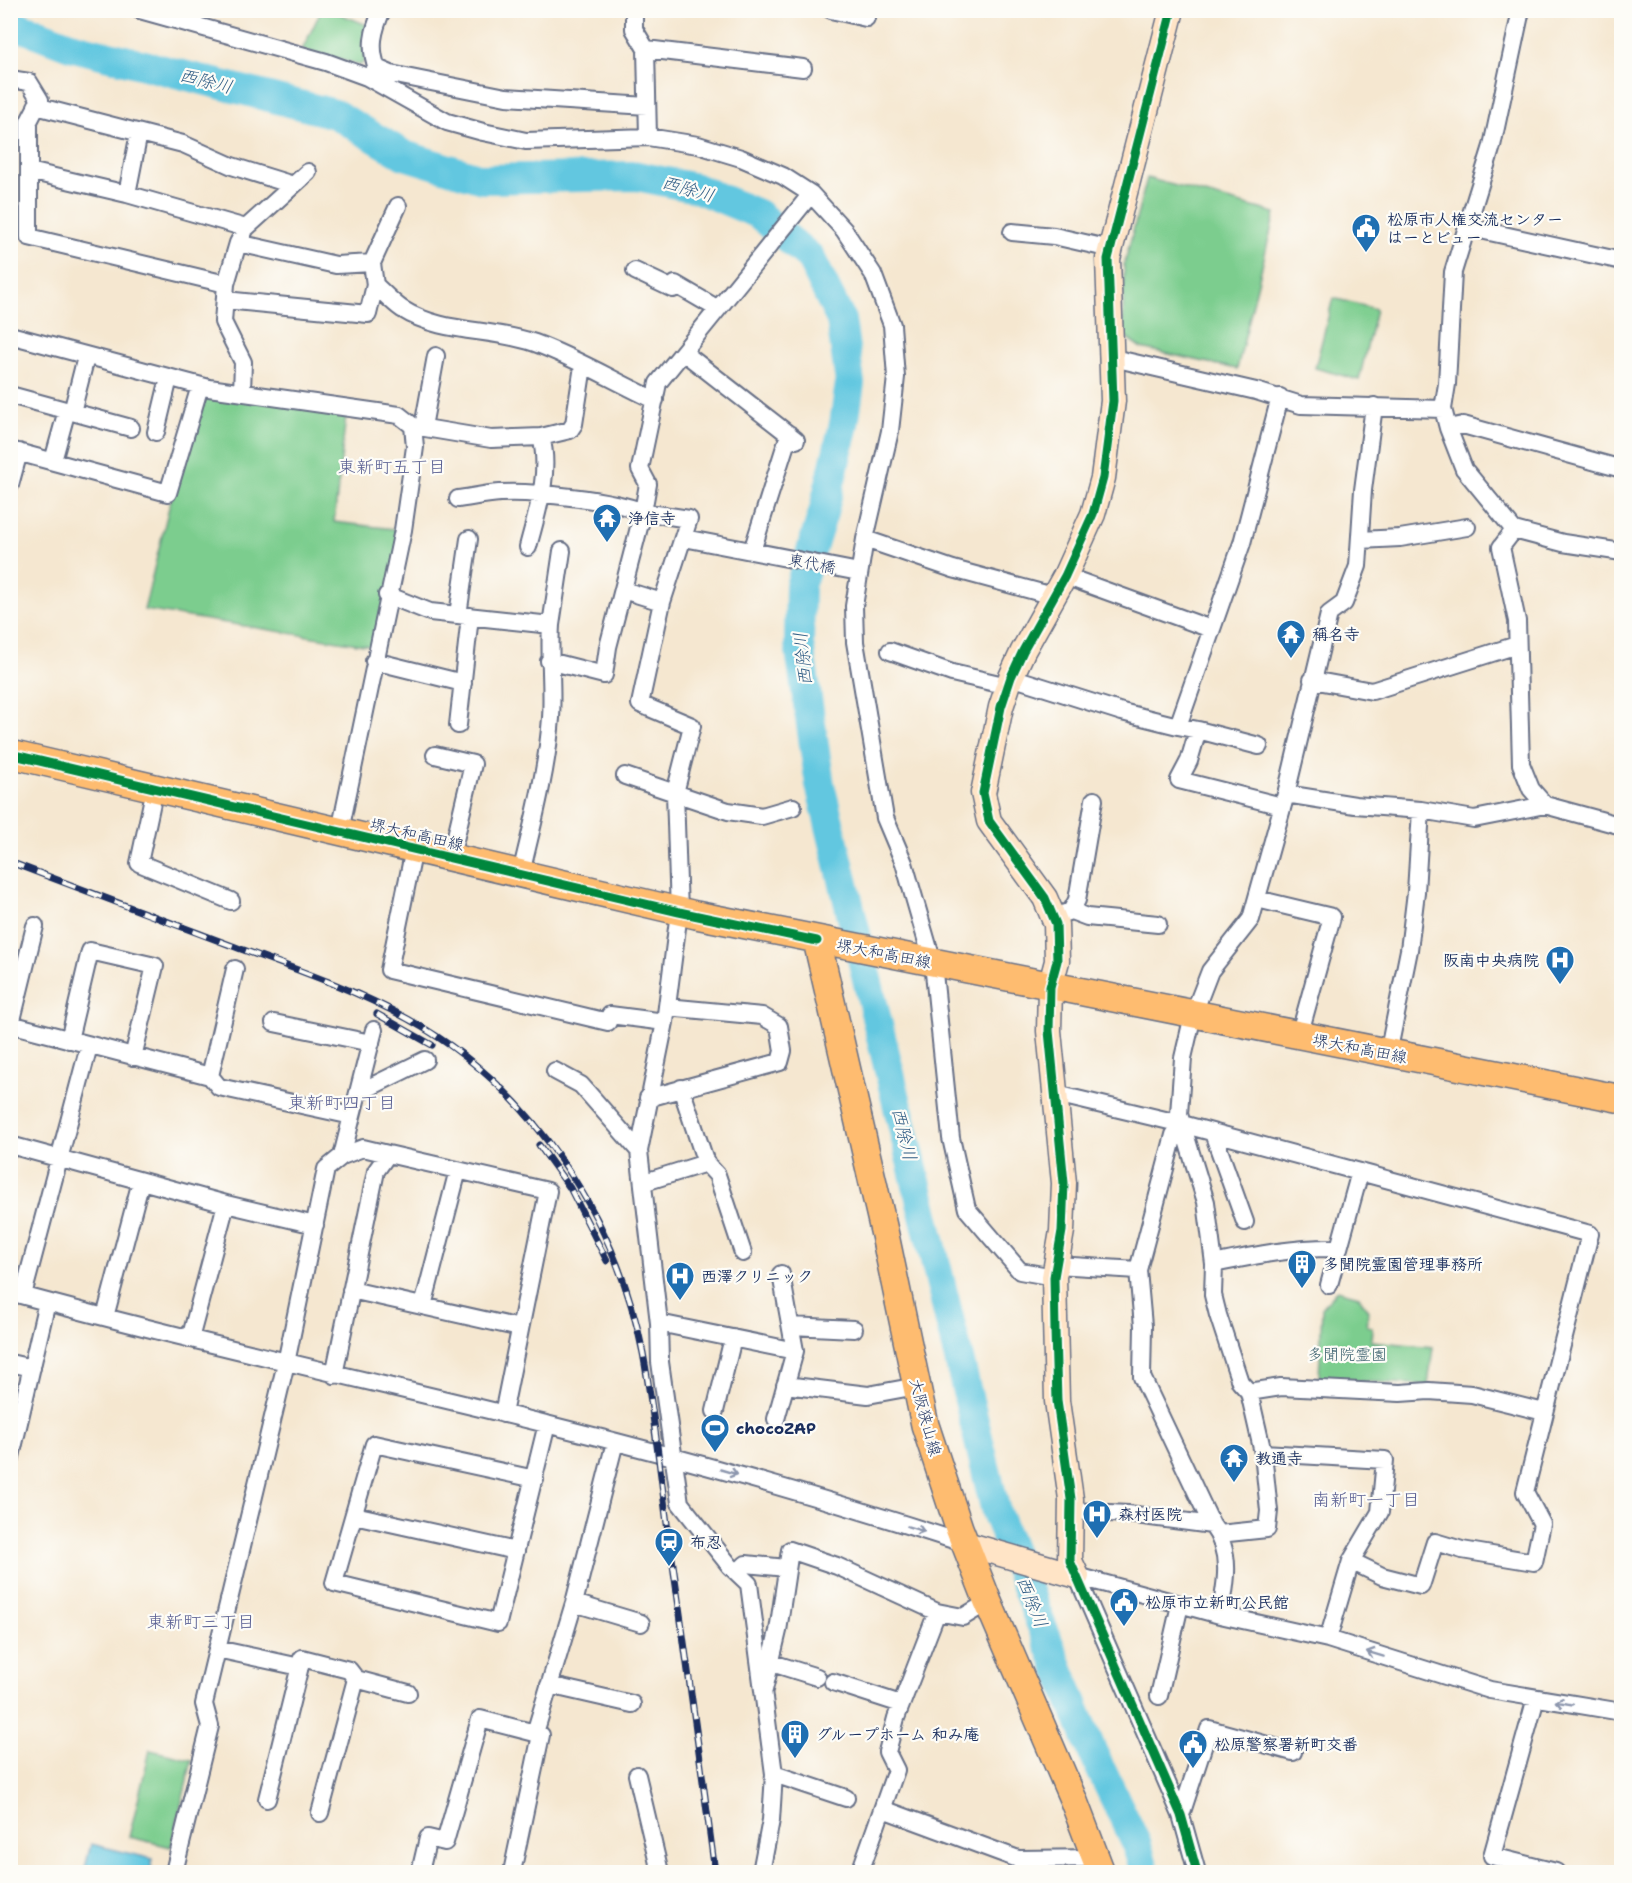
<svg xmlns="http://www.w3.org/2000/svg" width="1632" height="1883" viewBox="0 0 1632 1883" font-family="'Shantell Sans','Klee One',sans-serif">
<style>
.green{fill:#7ccd8e;stroke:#4c7e76;stroke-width:1.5}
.water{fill:#62c7e0;stroke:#3e7b9f;stroke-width:1.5}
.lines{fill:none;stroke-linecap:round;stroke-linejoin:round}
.river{stroke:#62c7e0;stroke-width:30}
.street-casing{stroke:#676f86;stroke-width:20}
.secondary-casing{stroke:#676f86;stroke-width:27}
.primary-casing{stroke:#676f86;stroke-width:30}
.street{stroke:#fff;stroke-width:16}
.secondary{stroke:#ffe4c6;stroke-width:24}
.primary{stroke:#febc70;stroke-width:27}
.rail-casing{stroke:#1b2f5e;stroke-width:7}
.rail{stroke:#fdfcf7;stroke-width:4.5;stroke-dasharray:14;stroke-linecap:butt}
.cycleway-casing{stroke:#fdfcf7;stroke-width:13}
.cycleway{stroke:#00873e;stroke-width:9}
.oneway{stroke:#8d97ae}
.labels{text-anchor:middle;stroke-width:4.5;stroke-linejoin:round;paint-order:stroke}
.poi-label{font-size:16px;font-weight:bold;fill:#1b2f5e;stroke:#fdfcf7;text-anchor:start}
.street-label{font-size:16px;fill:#1b2f5e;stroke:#fdfcf7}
.park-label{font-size:16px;fill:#385e6c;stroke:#fdfcf7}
.water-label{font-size:18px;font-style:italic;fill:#305d85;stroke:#fdfcf7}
.neighbourhood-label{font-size:18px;fill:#585e92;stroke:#fdfcf7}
</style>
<rect width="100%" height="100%" fill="#fdfcf7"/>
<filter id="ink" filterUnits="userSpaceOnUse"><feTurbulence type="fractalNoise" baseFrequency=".0167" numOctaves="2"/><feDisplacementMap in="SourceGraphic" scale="12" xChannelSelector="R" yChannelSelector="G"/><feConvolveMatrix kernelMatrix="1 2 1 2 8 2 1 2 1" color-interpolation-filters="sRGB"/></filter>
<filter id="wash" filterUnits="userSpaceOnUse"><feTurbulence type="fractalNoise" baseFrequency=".008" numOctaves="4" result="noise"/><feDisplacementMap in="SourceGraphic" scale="24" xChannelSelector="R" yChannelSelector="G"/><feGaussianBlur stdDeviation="1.35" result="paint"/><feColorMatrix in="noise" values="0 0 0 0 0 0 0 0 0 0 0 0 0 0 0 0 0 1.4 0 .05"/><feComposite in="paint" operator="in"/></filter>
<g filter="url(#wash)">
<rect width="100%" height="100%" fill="#f5e7d0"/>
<path class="green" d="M 321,11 L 333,11 L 367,25 L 363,46 L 365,60 L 361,65 L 302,50 Z
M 1147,178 L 1275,213 L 1237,369 L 1141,348 L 1123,335 L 1124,265 Z
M 1333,298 L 1376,309 L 1359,380 L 1315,368 Z
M 209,388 L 347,407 L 334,522 L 403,530 L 376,647 L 144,610 L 170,503 Z
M 1337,1290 L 1359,1296 L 1368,1311 L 1367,1326 L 1372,1327 L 1371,1341 L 1433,1347 L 1428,1385 L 1319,1379 L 1322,1308 Z
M 150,1750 L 192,1760 L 171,1847 L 129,1837 Z"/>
<path class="water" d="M 91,1844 L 153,1859 L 150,1872 L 84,1872 Z"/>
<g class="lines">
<path class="river" d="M 10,23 L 70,46 L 335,114 L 404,155 L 482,179 L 637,176 L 696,188 L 758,214 L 810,257 L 841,320 L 850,383 L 844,424 L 823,513 L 800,586 L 799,644 L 820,785 L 996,1512 L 1092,1751 L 1136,1843 L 1145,1872"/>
</g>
</g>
<g filter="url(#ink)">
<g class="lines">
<g class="street-casing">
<path id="street" d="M 140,10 L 326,62 L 367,77 L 447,122 L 483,132 L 526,141 L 648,137 L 698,145 L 741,158 L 783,176 L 811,194 L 844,230 L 873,274 L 892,325 L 896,377 L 890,431 L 865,539 L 854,606 L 855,642 L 885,818 L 904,863 L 933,963 L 951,1138 L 967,1209 L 1020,1271 L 1054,1277
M 634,10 L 634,29 L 646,49 L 648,137
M 831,10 L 866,18
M 1521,10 L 1492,146 L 1453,272 L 1447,384 L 1443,409 L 1448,428 L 1464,469 L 1514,530 L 1563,543 L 1622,552
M 646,49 L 803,68
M 377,68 L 391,74 L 506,97 L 647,106
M 369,76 L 377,68 C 369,47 373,31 382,10
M 10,79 L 29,82 L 40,100 L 29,121 L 29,237 L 226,284
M 36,106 L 183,144 L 232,166 L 293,185
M 29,171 L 127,194 L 246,228
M 127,194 L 139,133
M 811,194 L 658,383 L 640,469 L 648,484 L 643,512 L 689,519 L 662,602 L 640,704 L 692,726 L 675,793 L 679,912 L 665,1022 L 639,1151 L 659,1323 L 660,1362 L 680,1503 L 730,1566 L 749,1584 L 774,1774 L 846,1798
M 1467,227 L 1622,261
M 1012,232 L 1054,236 L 1111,249
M 238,243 L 336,265 L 372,263
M 635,271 L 673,289 L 675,284 L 718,309
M 375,285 C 384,293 392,302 402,309 C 441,334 493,328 535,343 C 576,358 616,382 655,400
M 225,300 L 368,314 L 375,285 L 372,263 L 398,206
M 10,335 L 209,388 L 399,415 L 413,426 L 415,447 L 403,530 L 340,831
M 683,352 L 796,440
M 1113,358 L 1256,391 L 1301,405 L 1443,409
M 242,393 L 243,362 L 223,322 L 226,284 L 238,243 L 246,228 L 308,172
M 10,395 L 131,428
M 1280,397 L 1242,543 L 1178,726 L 1198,730 L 1189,761 L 1179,780 L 1282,806
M 72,412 L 86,357
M 413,426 L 491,439 L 541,437 C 551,472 537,512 528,547
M 423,427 L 436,356
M 1448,428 L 1463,425 L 1622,469
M 156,432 L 169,378
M 541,437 L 570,430 L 574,424 L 583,366
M 10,450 L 168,493 L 200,386
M 53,461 L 67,410
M 10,485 L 19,452
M 458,499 C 472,497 486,494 500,493 C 533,491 614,500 643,512 L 608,647 L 604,675 L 549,661
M 1514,530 L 1501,547 L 1517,621 L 1521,764 L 1531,789 L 1545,805
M 684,538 L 859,572
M 865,539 L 953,569 L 1053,596
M 1360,540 L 1400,538 L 1467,527
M 752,551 L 789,434
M 1065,576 L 1211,629
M 623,590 L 662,602
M 387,595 L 430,612 L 551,625 C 549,656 553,688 551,718 C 547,770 533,823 521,873
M 458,615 L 469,539
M 551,625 L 562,551
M 890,651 L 952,673 L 1008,686
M 374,661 L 463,683
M 1011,677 L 1122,712 L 1178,726
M 1312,680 L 1372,691 L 1517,645
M 458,725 L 470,616
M 1198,730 L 1259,746
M 435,755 L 473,764 L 451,857
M 625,776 L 728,811 L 762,816 L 793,807
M 155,788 L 139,863 L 231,901
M 1286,794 L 1355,805 L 1421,810 L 1474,819 L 1545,805 L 1622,826
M 414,849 L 389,970 L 608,1022 L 610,1015 L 665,1022
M 1257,899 L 1332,917 L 1299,1036
M 1071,911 L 1087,917 L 1158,924
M 1053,917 L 1071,911 L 1077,900 L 1094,800
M 274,1023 L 371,1043
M 10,1024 L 210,1076 L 219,1087 L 352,1116 L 342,1156 L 326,1169 L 286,1363 L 204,1704 L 210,1726 L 174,1872
M 11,1024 L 35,926
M 69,1040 L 90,951 L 155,966 L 133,1057
M 1388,1054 L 1409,950 L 1416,892 L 1421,810
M 555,1071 L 581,1085 L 639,1151
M 210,1076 L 235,969
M 358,1093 L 425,1060
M 1056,1094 L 1182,1124
M 648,1098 L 780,1062 L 783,1051 L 779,1026 L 762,1016 L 667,1007
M 352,1116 L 374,1030
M 1182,1124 L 1174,1135 L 1138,1270 L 1143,1326 L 1142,1377 L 1212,1525 C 1233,1552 1226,1585 1220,1615
M 1182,1124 L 1206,1202 L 1214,1264
M 1213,1133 L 1245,1222
M 10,1145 L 226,1204 L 190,1339
M 342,1156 L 363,1148 L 388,1154
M 706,1163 L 717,1175 L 743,1253
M 645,1182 L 706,1163 L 681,1088
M 226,1204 L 315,1225
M 1056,1265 L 1138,1270
M 1329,1285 L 1339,1248
M 351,1290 L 520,1328
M 10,1292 C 188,1341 367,1380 546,1424 C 687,1459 828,1499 966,1544
M 23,1295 L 89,1046
M 423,1306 L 458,1170
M 105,1317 L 141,1181
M 659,1323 L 795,1351
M 791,1326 L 854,1329
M 10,1363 L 32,1368
M 334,1375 L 376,1171 L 388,1154 L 548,1191 L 503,1414
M 785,1385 L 868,1395 L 917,1386
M 1249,1392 L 1281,1387 L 1400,1393 L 1429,1391 L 1472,1394 L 1544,1412
M 715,1411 L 733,1338
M 776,1419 L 795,1351 L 781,1274
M 10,1461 L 47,1302
M 535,1479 L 374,1444 L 334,1583 L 498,1623 L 547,1424
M 1071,1511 L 1128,1514 L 1212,1525
M 354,1515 L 516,1551
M 1219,1534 L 1267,1529 L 1269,1511 L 1263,1453
M 1351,1561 L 1382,1576 L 1421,1586 L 1435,1542 L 1462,1550 L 1534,1562 L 1542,1524 L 1525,1492 L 1590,1234 L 1360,1172
M 739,1571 L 746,1564 L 786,1568
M 1077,1576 L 1220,1615 L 1328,1639 L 1490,1690 L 1622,1712
M 1077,1576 L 1181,1815 L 1197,1872
M 574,1603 L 641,1623
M 1328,1639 L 1351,1561 L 1380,1512 L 1385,1460 L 1263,1453 L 1249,1392 L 1240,1382 L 1218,1315 L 1213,1295 L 1214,1264 C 1256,1255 1295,1247 1339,1248 L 1360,1172 L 1182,1124 L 1179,1114 L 1183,1058 L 1193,1015 L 1210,971 L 1251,919 L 1286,794 L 1329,614 L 1344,603 L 1358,566 L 1363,490 L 1374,406
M 217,1649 L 300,1667
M 772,1663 L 817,1677
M 833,1682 L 901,1704
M 549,1685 L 632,1704
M 764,1690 L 778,1631 L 790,1550 L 837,1566 L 937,1612
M 1159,1696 L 1180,1605
M 1536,1698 L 1492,1856 L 1556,1872
M 637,1775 L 660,1872
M 267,1799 L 302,1658 L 349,1670 L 356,1679 L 408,1693
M 883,1809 L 1018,1859 L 1097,1858
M 320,1813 L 356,1679
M 1181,1815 L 1209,1729 L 1293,1752
M 420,1872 L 428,1838 L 445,1842 L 480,1719 L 535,1733
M 512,1872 L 541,1735 L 535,1733 L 574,1603 L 615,1442
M 761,1872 L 771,1820 L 774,1774
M 860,1872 L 896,1770 L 887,1752 L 896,1718 L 937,1612 L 963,1617 L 988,1602"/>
</g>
<g class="secondary-casing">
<path id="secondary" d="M 966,1544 L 1077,1576
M 1077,1576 L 1070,1561 L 1071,1499 L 1057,1401 L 1054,1277 L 1062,1231 L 1064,1183 L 1049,1031 L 1050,987 L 1057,961 L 1056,924 L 1045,898 L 989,821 L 983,793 L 1001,707 L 1011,677 L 1023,651 L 1065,576 L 1093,514 L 1103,478 L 1113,401 L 1108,259 L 1172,10"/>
</g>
<g class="primary-casing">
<path id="primary" d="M 10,754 L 696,915 L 1622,1099
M 817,941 L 885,1235 L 925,1425 L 959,1528 L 988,1602 L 1073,1799 L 1101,1872"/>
</g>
<use href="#street" class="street"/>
<use href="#secondary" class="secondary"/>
<use href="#primary" class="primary"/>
<g class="rail-casing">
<path id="rail" d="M 10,862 C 84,890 157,918 230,945 C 290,967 352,988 408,1019 C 532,1087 616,1217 643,1353 C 654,1412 660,1472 668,1531 C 685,1644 700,1759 715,1872
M 377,1014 L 432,1045
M 539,1145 L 570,1188 L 607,1261"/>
</g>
<use href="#rail" class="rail"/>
<g class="cycleway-casing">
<path id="cycleway" d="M 1172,10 L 1108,259 L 1113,401 L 1103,478 L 1093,514 L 1065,576 L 1023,651 L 1011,677 L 1001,707 L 983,793 L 989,821 L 1045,898 L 1056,924 L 1057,961 L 1050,987 L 1049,1031 L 1064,1183 L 1062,1231 L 1054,1277 L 1055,1331 L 1057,1401 L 1071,1499 L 1070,1561 L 1181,1815 L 1197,1872
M 10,754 L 679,912 L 817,941"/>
</g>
<use href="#cycleway" class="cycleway"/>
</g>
<defs><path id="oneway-shaft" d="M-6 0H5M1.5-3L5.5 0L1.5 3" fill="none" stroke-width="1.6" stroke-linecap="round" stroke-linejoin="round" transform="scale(1.5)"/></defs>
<g class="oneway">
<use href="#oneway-shaft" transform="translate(729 1472) rotate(16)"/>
<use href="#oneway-shaft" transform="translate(916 1529) rotate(17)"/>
<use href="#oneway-shaft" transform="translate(1375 1654) rotate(-163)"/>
<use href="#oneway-shaft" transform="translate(1564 1703) rotate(-170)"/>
</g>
</g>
<defs>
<g id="civic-pin" transform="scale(1.5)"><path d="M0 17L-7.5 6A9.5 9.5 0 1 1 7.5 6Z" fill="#1f6fb2" stroke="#fdfcf7"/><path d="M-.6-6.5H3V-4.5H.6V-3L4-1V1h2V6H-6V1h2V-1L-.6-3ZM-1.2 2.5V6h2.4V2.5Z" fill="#fff"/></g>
<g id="temple-pin" transform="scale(1.5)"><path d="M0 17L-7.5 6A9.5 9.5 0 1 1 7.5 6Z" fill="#1f6fb2" stroke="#fdfcf7"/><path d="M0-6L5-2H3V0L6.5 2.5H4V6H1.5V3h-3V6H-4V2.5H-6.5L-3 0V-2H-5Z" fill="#fff"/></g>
<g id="hospital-pin" transform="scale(1.5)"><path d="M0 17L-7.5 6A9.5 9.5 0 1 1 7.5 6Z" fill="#1f6fb2" stroke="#fdfcf7"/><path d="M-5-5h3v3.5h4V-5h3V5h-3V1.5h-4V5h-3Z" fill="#fff"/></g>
<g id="building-pin" transform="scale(1.5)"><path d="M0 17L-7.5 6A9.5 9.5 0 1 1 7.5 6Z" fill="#1f6fb2" stroke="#fdfcf7"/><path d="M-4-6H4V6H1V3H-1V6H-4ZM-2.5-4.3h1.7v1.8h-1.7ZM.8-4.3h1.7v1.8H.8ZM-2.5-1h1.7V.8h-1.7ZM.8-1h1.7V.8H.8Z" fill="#fff"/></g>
<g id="stadium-pin" transform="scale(1.5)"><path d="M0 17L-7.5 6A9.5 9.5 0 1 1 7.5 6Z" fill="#1f6fb2" stroke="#fdfcf7"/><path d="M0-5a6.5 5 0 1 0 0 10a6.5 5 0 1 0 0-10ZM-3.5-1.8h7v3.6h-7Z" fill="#fff"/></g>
<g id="station-pin" transform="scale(1.5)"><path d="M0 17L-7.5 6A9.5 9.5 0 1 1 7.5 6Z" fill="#1f6fb2" stroke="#fdfcf7"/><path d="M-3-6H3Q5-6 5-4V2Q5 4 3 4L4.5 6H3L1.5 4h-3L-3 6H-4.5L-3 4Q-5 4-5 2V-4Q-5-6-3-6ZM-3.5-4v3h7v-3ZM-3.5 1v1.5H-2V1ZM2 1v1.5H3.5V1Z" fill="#fff"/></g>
</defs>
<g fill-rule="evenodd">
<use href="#civic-pin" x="1366" y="228"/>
<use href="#temple-pin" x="607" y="518"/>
<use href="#temple-pin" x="1291" y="634"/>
<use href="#hospital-pin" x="1560" y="960"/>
<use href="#building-pin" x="1302" y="1264"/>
<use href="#hospital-pin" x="680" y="1276"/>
<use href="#stadium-pin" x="715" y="1428"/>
<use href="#temple-pin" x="1234" y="1458"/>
<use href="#hospital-pin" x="1097" y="1514"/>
<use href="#station-pin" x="669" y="1542"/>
<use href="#civic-pin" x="1124" y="1602"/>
<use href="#building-pin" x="795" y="1734"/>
<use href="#civic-pin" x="1193" y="1744"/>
</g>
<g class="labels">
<g class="poi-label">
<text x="1387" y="225">松原市人権交流センター<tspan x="1387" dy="18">はーとビュー</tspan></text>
<text x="628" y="524">浄信寺</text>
<text x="1312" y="640">稱名寺</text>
<text x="1539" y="966" text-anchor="end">阪南中央病院</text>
<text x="1323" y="1270">多聞院霊園管理事務所</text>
<text x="701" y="1282">西澤クリニック</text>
<text x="736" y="1434">chocoZAP</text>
<text x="1255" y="1464">教通寺</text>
<text x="1118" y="1520">森村医院</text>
<text x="690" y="1548">布忍</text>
<text x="1145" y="1608">松原市立新町公民館</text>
<text x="816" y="1740">グループホーム 和み庵</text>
<text x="1214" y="1750">松原警察署新町交番</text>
</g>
<g class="street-label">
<text transform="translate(812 563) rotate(11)" y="6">東代橋</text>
<text transform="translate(417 834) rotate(13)" y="6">堺大和高田線</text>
<text transform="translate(884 953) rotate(11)" y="6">堺大和高田線</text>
<text transform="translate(1360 1048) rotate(11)" y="6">堺大和高田線</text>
<text transform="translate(926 1417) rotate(75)" y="6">大阪狭山線</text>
</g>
<g class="park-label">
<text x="1347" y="1360">多聞院霊園</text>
</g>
<g class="water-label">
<text transform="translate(206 81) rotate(14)" y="6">西除川</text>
<text transform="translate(688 189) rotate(16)" y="6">西除川</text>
<text transform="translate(803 659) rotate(-96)" y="6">西除川</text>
<text transform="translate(904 1134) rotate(76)" y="6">西除川</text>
<text transform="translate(1032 1602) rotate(68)" y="6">西除川</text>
</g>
<g class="neighbourhood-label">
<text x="392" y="473">東新町五丁目</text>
<text x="342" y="1109">東新町四丁目</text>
<text x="1366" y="1506">南新町一丁目</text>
<text x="201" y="1628">東新町三丁目</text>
</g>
</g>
<rect width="1632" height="1883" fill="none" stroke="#fdfcf7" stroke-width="36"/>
</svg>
